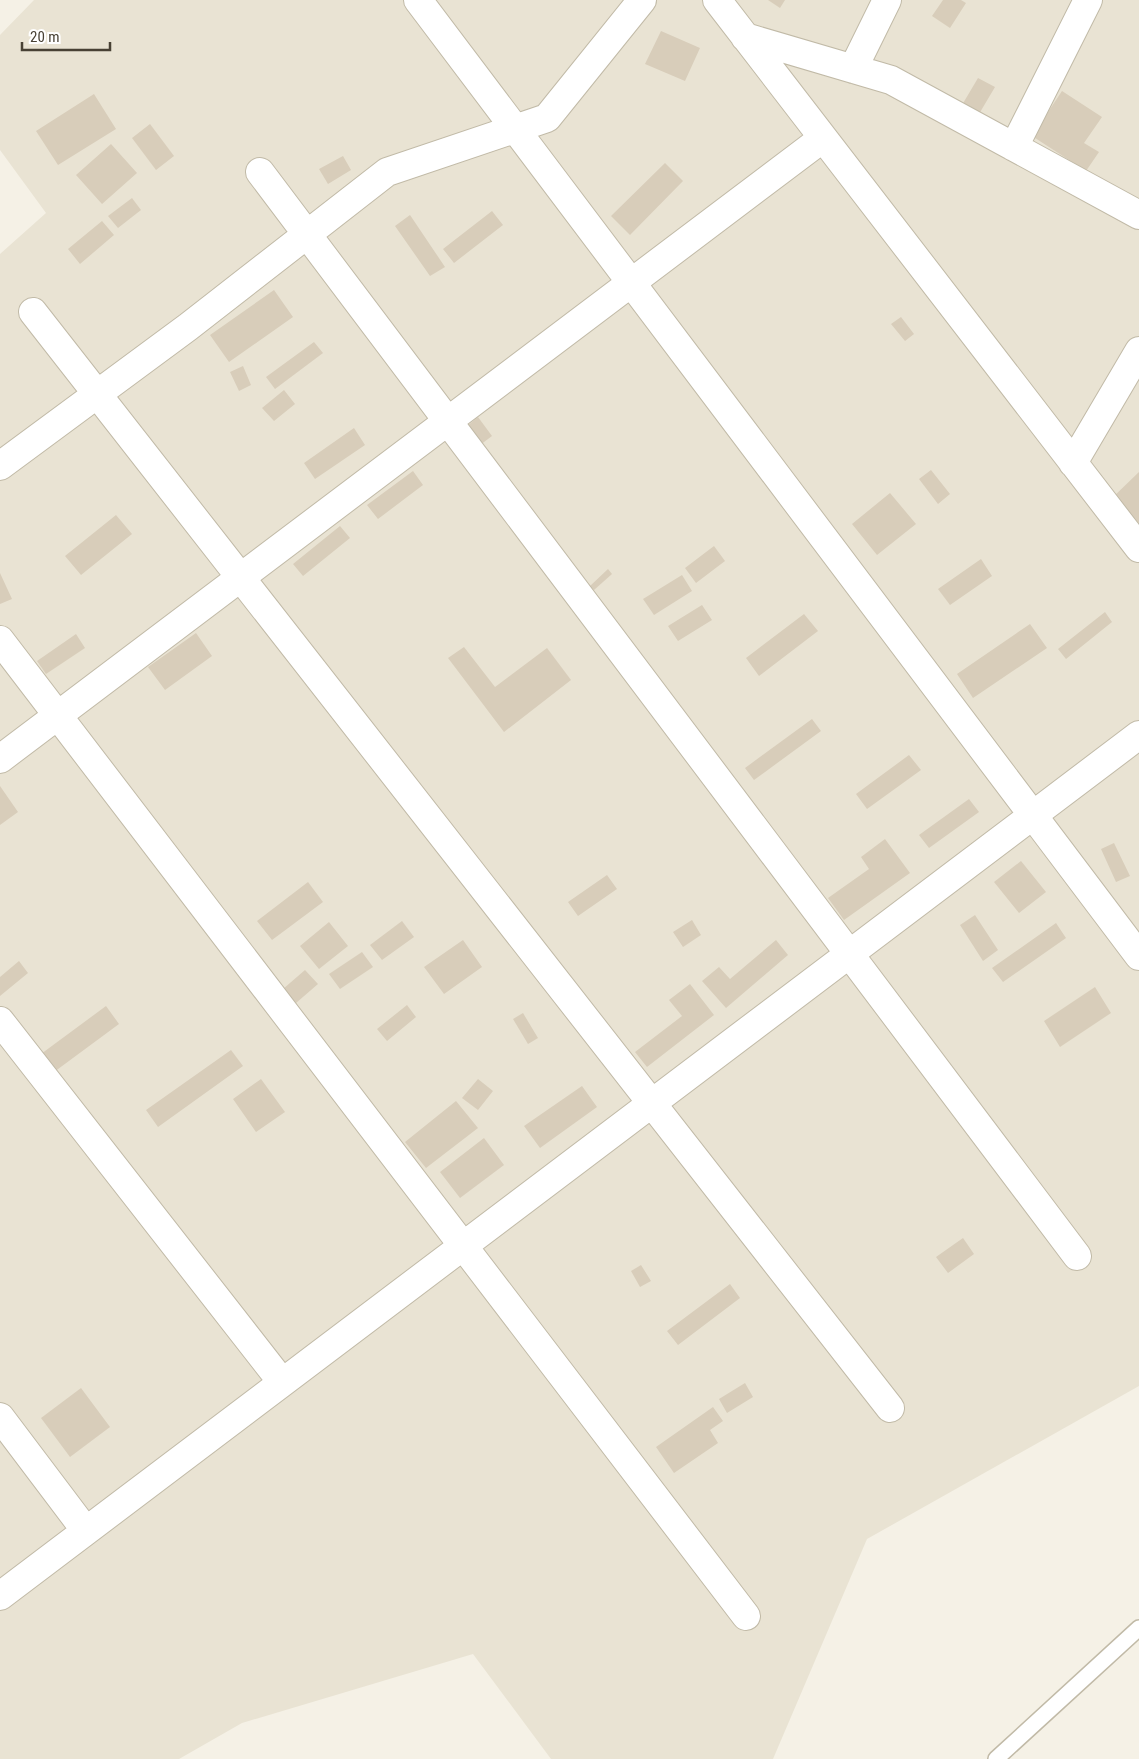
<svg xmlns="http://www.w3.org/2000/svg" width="1139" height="1759" viewBox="0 0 1139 1759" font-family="'Roboto Condensed',sans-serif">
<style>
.residential{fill:#e9e3d3}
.building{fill:#d8cdba}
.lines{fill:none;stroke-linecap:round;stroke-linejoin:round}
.service-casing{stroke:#c1baa7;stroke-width:18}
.minor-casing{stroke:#c1baa7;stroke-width:30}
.service{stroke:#fff;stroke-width:15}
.minor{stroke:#fff;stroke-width:28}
</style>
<rect width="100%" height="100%" fill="#f5f1e6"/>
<path class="residential" d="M 34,0 L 1139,0 L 1139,1386 L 867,1539 L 773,1759 L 551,1759 L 473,1654 L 242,1723 L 179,1759 L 0,1759 L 0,254 L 46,213 L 0,150 L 0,35 Z"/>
<path class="building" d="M 768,0 L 785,0 L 780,8 Z
M 943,0 L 961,0 L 966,3 L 950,28 L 932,16 Z
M 661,31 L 700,48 L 685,81 L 645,64 Z
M 978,78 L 995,87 L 979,114 L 962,105 Z
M 1062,91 L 1102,117 L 1084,143 L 1099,152 L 1086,171 L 1032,136 Z
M 94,94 L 116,129 L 58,165 L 36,131 Z
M 150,124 L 174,156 L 156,170 L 132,138 Z
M 111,144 L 137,173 L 102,204 L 76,175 Z
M 343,156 L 351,170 L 328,184 L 319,169 Z
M 665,163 L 683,181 L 630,235 L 611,216 Z
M 132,198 L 141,210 L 118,228 L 108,216 Z
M 492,211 L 503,225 L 454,263 L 443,249 Z
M 410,215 L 445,267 L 430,276 L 395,226 Z
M 102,221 L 114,235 L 80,264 L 68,249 Z
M 274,290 L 293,317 L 229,362 L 210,335 Z
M 901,317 L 914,334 L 905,341 L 891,324 Z
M 314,342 L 323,353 L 275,389 L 266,377 Z
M 243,366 L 251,385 L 239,391 L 230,372 Z
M 284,390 L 295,404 L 274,421 L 262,408 Z
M 478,417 L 492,436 L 480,445 L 466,427 Z
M 354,428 L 365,445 L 315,479 L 304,463 Z
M 931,470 L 950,494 L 938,504 L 919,479 Z
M 413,471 L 423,485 L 378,519 L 367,505 Z
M 1139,472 L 1139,527 L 1111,499 Z
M 890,493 L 916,524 L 877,555 L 852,524 Z
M 116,515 L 132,534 L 81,575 L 65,556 Z
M 340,526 L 350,538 L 303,576 L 293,564 Z
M 714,546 L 725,561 L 696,583 L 685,568 Z
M 981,559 L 992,576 L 950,605 L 938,589 Z
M 608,569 L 612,574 L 594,590 L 590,586 Z
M 0,573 L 12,599 L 0,604 Z
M 682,575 L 692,591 L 654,615 L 643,599 Z
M 702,605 L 712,620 L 678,641 L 668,626 Z
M 1105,612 L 1112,622 L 1066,659 L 1058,649 Z
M 804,614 L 818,631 L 759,676 L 746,658 Z
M 1030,624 L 1047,648 L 973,698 L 957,674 Z
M 196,633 L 212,656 L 165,690 L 148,667 Z
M 76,634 L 85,648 L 46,674 L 37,661 Z
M 464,647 L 495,687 L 547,648 L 571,680 L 504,732 L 448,658 Z
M 812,719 L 821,731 L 754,780 L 745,768 Z
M 909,755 L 921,770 L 867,809 L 856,794 Z
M 0,786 L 18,812 L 0,825 Z
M 969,799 L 979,812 L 929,848 L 919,835 Z
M 885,839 L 910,873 L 844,920 L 828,898 L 869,869 L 861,857 Z
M 1114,843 L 1130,876 L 1116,882 L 1101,849 Z
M 1021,861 L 1046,892 L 1019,913 L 994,882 Z
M 607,875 L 617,889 L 578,916 L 568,902 Z
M 308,882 L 323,902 L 272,940 L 257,921 Z
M 975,915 L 998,950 L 983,961 L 960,925 Z
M 692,920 L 701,935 L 683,947 L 673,932 Z
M 402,921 L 414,937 L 382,960 L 370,945 Z
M 329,922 L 348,946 L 319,969 L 300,946 Z
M 1056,923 L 1066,938 L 1003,982 L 992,968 Z
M 463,940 L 482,967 L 444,994 L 424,967 Z
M 776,940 L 788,955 L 726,1008 L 702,981 L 719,967 L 730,979 Z
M 362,952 L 373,967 L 340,989 L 329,974 Z
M 19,961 L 28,973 L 0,996 L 0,977 Z
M 305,970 L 318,984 L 296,1003 L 283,989 Z
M 690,984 L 714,1015 L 647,1067 L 635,1052 L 682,1016 L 669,1000 Z
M 1095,987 L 1111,1013 L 1060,1047 L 1044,1021 Z
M 407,1005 L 416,1017 L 387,1041 L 377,1029 Z
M 106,1006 L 119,1024 L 54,1072 L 41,1054 Z
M 523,1013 L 538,1038 L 528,1044 L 513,1019 Z
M 231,1050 L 243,1066 L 158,1127 L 146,1110 Z
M 261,1079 L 285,1112 L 256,1132 L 233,1099 Z
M 478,1079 L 493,1091 L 478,1110 L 462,1098 Z
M 582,1086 L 597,1107 L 540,1148 L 524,1126 Z
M 456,1101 L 478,1128 L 426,1168 L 405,1142 Z
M 484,1138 L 504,1165 L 460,1198 L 440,1172 Z
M 963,1238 L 974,1254 L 948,1273 L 936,1257 Z
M 641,1265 L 651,1281 L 640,1287 L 631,1271 Z
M 730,1284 L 740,1298 L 678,1345 L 667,1331 Z
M 745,1383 L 753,1397 L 727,1413 L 719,1399 Z
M 81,1388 L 110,1427 L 70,1457 L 41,1418 Z
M 713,1407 L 723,1421 L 710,1430 L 718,1443 L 674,1473 L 656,1447 Z"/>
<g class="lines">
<g class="service-casing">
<path id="service" d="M 996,1759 L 1139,1628"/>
</g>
<g class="minor-casing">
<path id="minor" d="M 418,0 L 1139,956
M 717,0 L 1139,548
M 745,37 L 891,80 L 1139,215
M 853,69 L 887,0
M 1014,147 L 1088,0
M 260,172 L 1077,1256
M 33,312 L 890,1408
M 1073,463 L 1139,351
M 0,466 L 188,327 L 387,172 L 547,118 L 642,0
M 0,640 L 746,1616
M 0,759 L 823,138
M 0,1021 L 282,1382
M 0,1417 L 86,1531
M 0,1596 L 1139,735"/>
</g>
<use href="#service" class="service"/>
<use href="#minor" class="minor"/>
</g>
<path d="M22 42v8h88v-8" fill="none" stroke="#484134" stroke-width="2.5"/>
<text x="30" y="42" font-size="15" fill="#484134" stroke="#ffffff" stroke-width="4" paint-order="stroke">20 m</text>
</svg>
